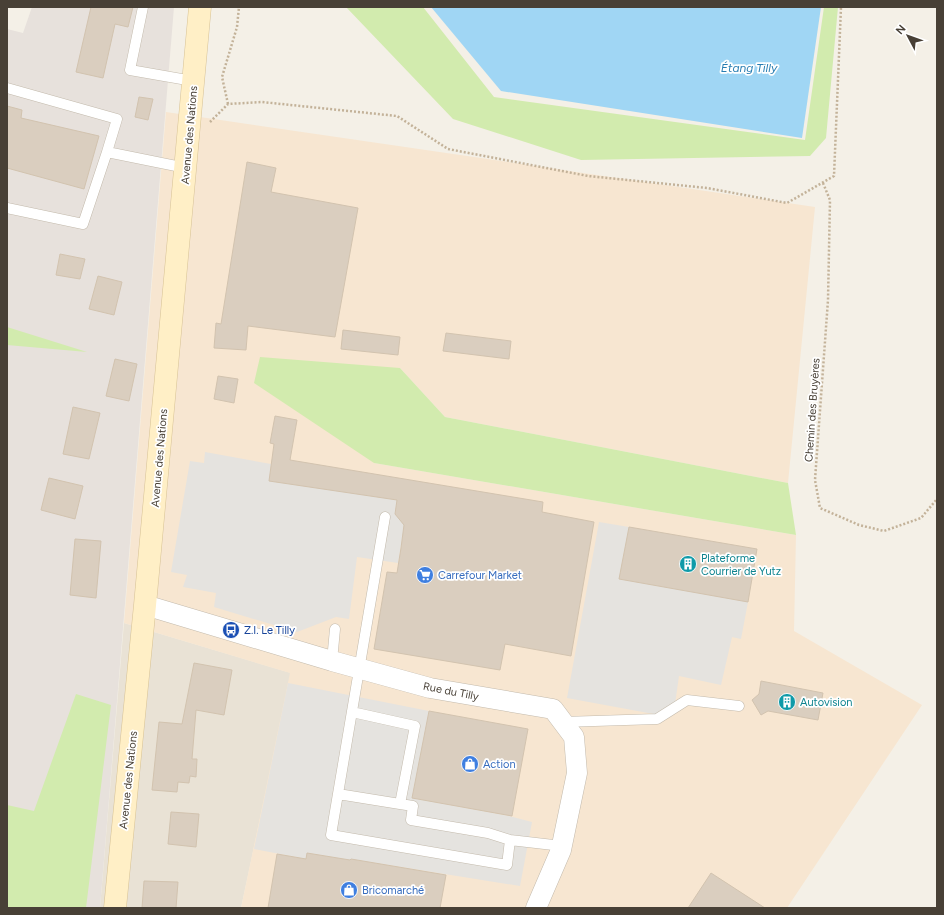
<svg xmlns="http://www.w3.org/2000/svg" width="944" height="915" viewBox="0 0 944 915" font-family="Figtree,sans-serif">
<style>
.residential{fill:#e9e2d5}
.commercial{fill:#f7e6d1}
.industrial{fill:#e7e1dc}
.green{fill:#d2ebae}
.parking{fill:#e5e3df}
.water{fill:#a0d6f4}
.building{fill:#dacebf;stroke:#d2c3af}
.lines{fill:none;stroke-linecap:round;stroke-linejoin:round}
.lane-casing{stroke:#c3baac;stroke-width:11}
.street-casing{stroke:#c3baac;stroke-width:21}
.secondary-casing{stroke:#d7c295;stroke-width:23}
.path{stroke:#c3b299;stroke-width:2.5;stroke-dasharray:2 2;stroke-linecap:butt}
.lane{stroke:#fff;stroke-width:10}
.street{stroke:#fff;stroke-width:20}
.secondary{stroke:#ffefc6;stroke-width:22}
.labels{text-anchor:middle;stroke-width:3.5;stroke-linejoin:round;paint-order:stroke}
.street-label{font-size:11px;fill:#484036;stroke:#fff}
.culture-label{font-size:11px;fill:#0d838f;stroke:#fff;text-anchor:start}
.shop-label{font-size:11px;fill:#366cbe;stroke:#fff;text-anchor:start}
.transit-label{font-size:11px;fill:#164399;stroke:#fff;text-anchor:start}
.water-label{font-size:12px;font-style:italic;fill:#277db2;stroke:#fff}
</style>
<rect width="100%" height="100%" fill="#f4f0e7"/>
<path class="residential" d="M 124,623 L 291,673 L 241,908 L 100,908 Z"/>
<path class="commercial" d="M 166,112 L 815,207 L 788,483 L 445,417 L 400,368 L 374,463 L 796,535 L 794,631 L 922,705 L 787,908 L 241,908 L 290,673 L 124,623 Z"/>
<path class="industrial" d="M 32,7 L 174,7 L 100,908 L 7,908 L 7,29 L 23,33 Z"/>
<path class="green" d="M 346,7 L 423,7 L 494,97 L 805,140 L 824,7 L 838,7 L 826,138 L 810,156 L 581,160 L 453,119 Z
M 7,327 L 87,352 L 7,345 Z
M 260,357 L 400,368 L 445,417 L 788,483 L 796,535 L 374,463 L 254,383 Z
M 76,694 L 111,705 L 86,908 L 7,908 L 7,805 L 34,811 Z"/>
<path class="parking" d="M 205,452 L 271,464 L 269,481 L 397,500 L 395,514 L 401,521 L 405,522 L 398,563 L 357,557 L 349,619 L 336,617 L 297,632 L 214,607 L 216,593 L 183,587 L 187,575 L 171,572 L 190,461 L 204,463 Z
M 599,522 L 629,527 L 619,579 L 748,602 L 741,639 L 732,637 L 721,685 L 679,676 L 675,704 L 659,715 L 567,698 Z
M 288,683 L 429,711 L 413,798 L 509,816 L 532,822 L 520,886 L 351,859 L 350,860 L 308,853 L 306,859 L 254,849 Z"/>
<path class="water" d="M 431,7 L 821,7 L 802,138 L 501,91 Z"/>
<path class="building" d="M 91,7 L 133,7 L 128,27 L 115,24 L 103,78 L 76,72 Z
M 139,97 L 153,99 L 148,120 L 135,117 Z
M 7,106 L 22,110 L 21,118 L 99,136 L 84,189 L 7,168 Z
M 247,162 L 276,168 L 271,192 L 358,208 L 335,337 L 248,326 L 246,350 L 214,348 L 216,323 L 221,324 Z
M 60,254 L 85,259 L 80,279 L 56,275 Z
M 98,276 L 122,282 L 114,315 L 89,309 Z
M 343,330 L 400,337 L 398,355 L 341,349 Z
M 446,333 L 511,341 L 509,359 L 443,351 Z
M 115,359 L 137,364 L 129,401 L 106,396 Z
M 218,376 L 238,379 L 234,403 L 214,399 Z
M 73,407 L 100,413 L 89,459 L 63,454 Z
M 275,416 L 297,420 L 290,460 L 543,502 L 542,512 L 594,522 L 571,656 L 505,644 L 500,670 L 374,649 L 387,572 L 397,573 L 401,548 L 404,525 L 395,514 L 397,500 L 269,481 L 274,444 L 270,443 Z
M 49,478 L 83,486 L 75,519 L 41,510 Z
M 629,527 L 757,549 L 748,602 L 619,579 Z
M 75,539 L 101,541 L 96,598 L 70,595 Z
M 194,663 L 232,670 L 224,715 L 196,710 L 192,759 L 197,759 L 196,777 L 190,776 L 189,783 L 178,782 L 177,792 L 152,790 L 159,722 L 182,724 Z
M 761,681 L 823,693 L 818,720 L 768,711 L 761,715 L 752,700 L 759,694 Z
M 429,711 L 528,729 L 512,816 L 412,798 Z
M 171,812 L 199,814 L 196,847 L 168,844 Z
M 307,853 L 350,860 L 351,859 L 446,875 L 440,908 L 268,908 L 277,854 L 306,859 Z
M 711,873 L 765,908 L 688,908 Z
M 144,881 L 178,882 L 176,908 L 142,908 Z"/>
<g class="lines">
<g class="lane-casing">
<path id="lane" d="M 143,7 L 130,70 L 193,81
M 7,88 L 117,119 L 107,152 L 186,168
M 7,208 L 83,224 L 107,152
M 385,517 L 331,835 L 507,865 L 510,840 L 562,846
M 332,661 L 335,629
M 352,712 L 415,726 L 400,804 L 413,806 L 411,820 L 488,833 L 510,840
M 563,722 L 657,719 L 687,700 L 739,706
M 338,794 L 400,804"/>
</g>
<g class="street-casing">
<path id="street" d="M 145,605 L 332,661 L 430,688 L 553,709 L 574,737 L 577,773 L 561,850 L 536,908"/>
</g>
<g class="secondary-casing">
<path id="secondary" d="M 115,908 L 145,605 L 200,7"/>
</g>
<path class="path" d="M 228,104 L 222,77 L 237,27 L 239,7
M 210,122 L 228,104 L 262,102 L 397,116 L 448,149 L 588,176 L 707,188 L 787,203 L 834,176 L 841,7
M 823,183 L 830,200 L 828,300 L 815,480 L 820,508 L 859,525 L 884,531 L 921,518 L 937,499"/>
<use href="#lane" class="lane"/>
<use href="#street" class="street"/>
<use href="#secondary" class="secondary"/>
</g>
<defs>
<g id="building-disc" transform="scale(0.9)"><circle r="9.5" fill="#0f9aa8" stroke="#fff"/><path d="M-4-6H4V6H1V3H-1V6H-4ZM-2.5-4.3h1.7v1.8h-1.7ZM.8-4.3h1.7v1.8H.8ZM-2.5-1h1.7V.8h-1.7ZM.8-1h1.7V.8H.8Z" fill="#fff"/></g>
<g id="supermarket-disc" transform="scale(0.9)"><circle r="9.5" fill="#3f7fe0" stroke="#fff"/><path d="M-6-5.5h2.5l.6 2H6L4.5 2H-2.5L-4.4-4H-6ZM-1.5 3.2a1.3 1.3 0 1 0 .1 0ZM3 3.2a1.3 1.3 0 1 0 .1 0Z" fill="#fff"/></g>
<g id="bus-disc" transform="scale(0.9)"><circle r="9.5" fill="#1a4fb4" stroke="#fff"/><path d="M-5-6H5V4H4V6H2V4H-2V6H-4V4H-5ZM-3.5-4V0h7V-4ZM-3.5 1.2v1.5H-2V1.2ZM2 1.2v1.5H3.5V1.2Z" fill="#fff"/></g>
<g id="shop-disc" transform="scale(0.9)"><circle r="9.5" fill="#3f7fe0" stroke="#fff"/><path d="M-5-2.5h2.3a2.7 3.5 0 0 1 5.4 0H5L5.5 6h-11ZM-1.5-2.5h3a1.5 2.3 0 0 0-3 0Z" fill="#fff"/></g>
</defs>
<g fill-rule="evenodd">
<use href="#building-disc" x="688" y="564"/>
<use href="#supermarket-disc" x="425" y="575"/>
<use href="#bus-disc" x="231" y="630"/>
<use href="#building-disc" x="787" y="702"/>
<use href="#shop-disc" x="470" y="764"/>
<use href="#shop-disc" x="349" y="890"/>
</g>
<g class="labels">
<g class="street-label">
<text transform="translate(189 135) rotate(-85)" y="4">Avenue des Nations</text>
<text transform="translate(812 410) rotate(-86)" y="4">Chemin des Bruyères</text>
<text transform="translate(159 458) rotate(-85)" y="4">Avenue des Nations</text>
<text transform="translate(451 691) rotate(11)" y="4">Rue du Tilly</text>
<text transform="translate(128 780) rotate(-84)" y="4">Avenue des Nations</text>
</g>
<g class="culture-label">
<text x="701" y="562">Plateforme<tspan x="701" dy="13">Courrier de Yutz</tspan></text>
<text x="800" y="706">Autovision</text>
</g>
<g class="shop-label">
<text x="438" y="579">Carrefour Market</text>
<text x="483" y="768">Action</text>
<text x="362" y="894">Bricomarché</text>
</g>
<g class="transit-label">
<text x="244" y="634">Z.I. Le Tilly</text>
</g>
<g class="water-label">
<text x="749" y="72">Étang Tilly</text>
</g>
</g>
<rect width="944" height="915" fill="none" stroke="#484036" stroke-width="16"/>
<g transform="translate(908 36) rotate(311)" stroke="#ffffff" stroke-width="3" paint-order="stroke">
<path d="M0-3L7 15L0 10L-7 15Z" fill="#484036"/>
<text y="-6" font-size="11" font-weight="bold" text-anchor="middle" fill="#484036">N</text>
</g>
</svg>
